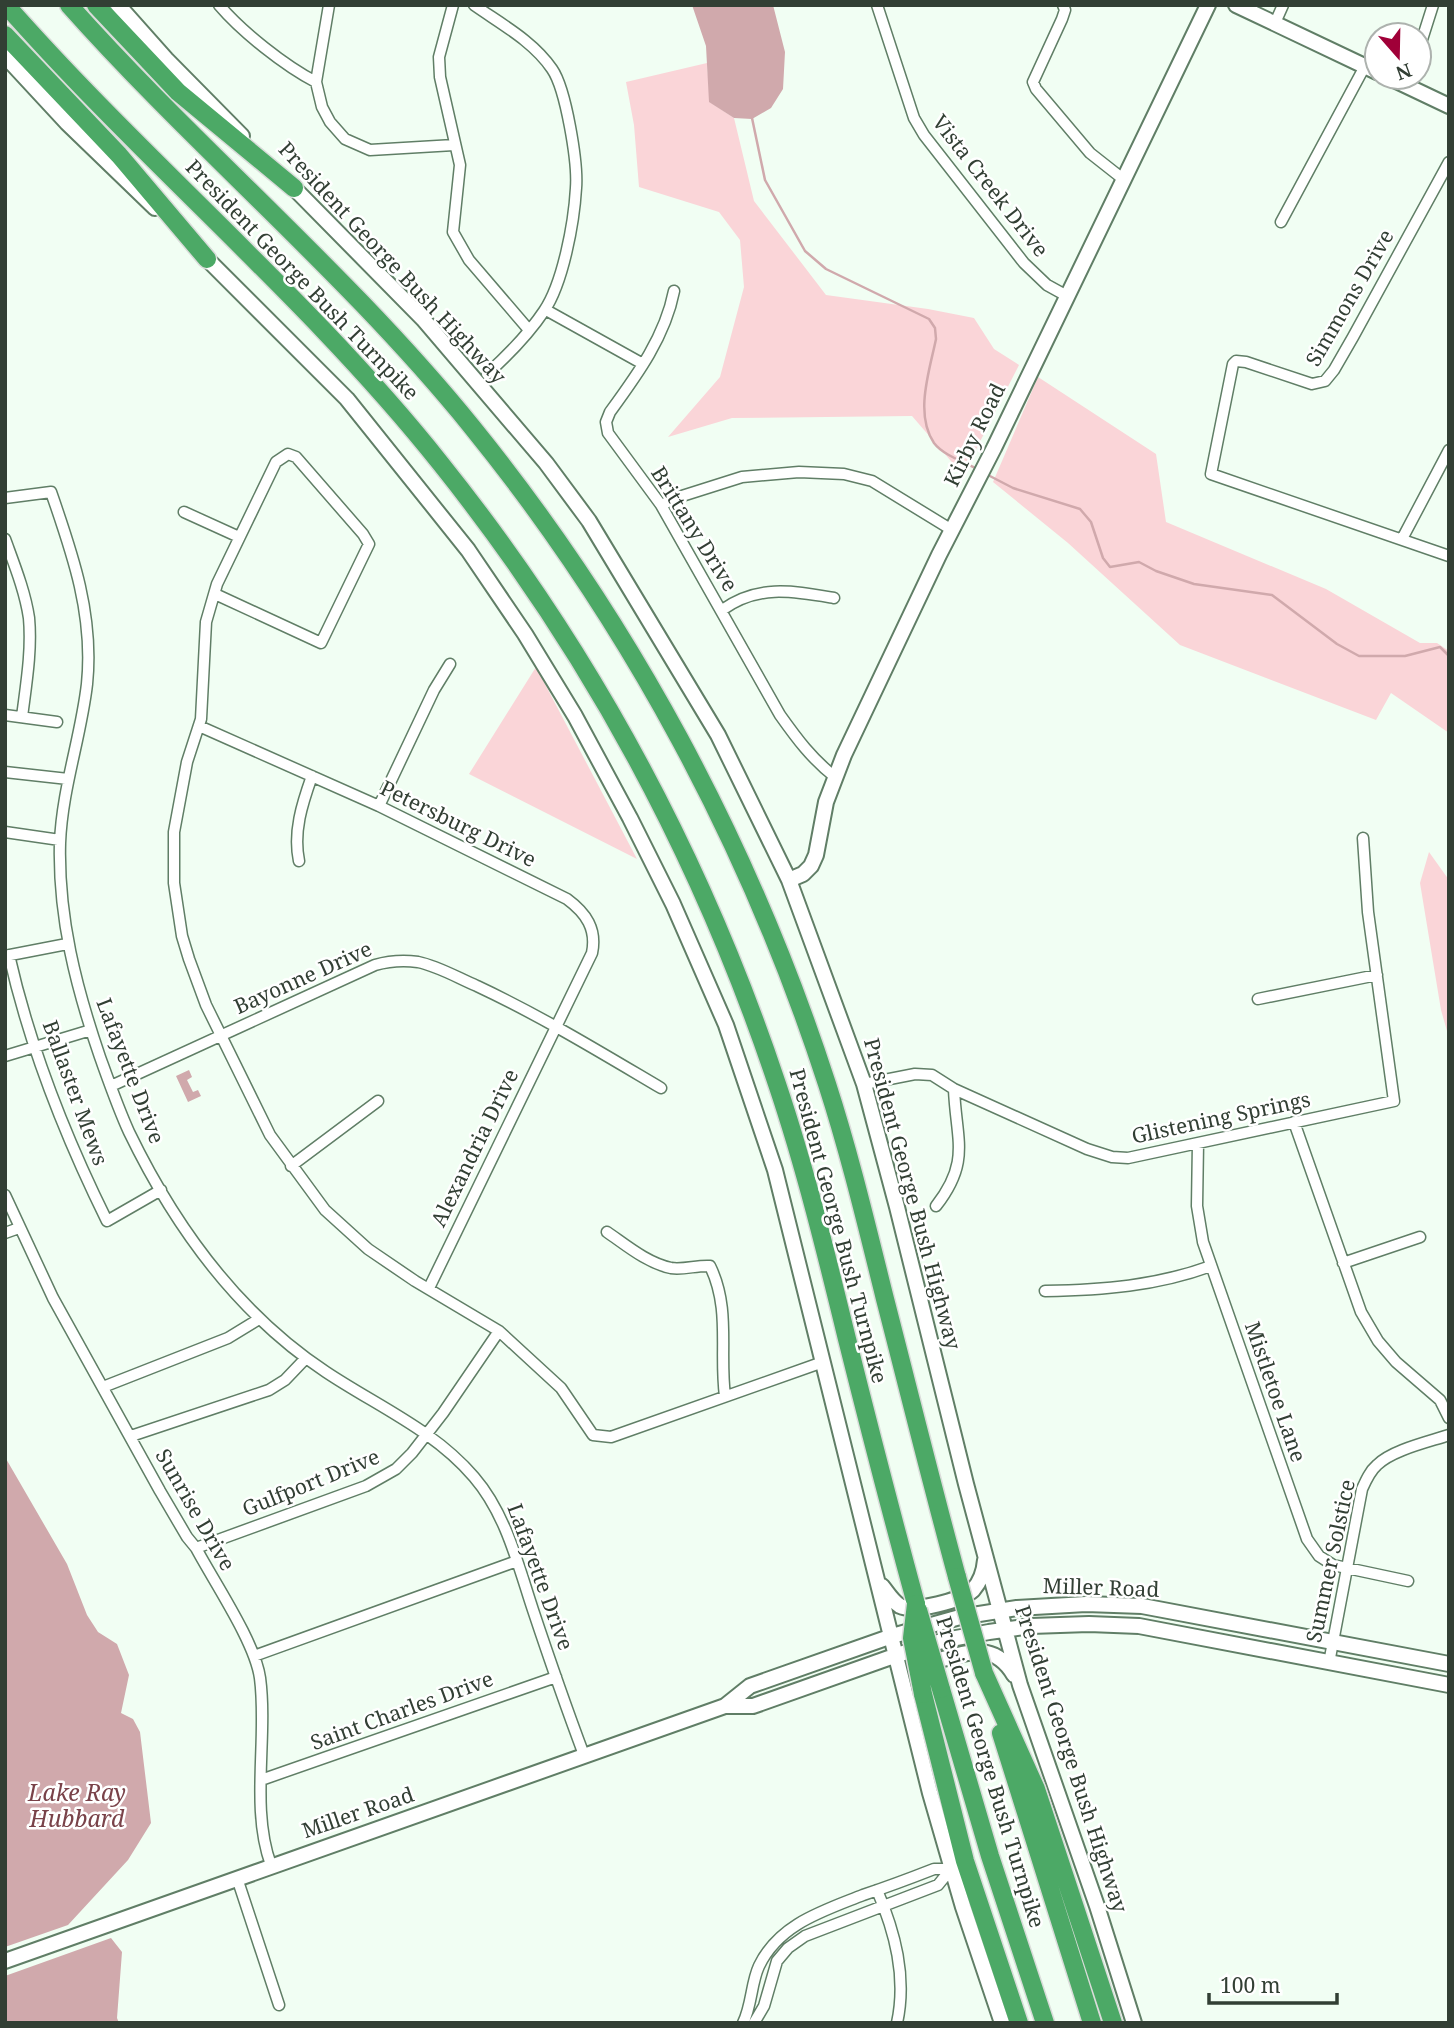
<svg xmlns="http://www.w3.org/2000/svg" width="1454" height="2028" viewBox="0 0 1454 2028" font-family="'Noto Serif',serif">
<style>
.green{fill:#fad5d8}
.water{fill:#d0a9ac}
.lines{fill:none;stroke-linecap:round;stroke-linejoin:round}
.stream{stroke:#d0a9ac;stroke-width:2.5}
.street-casing{stroke:#607e66;stroke-width:13}
.secondary-casing{stroke:#607e66;stroke-width:18}
.highway-casing{stroke:#dadcda;stroke-width:21}
.street{stroke:#fff;stroke-width:10}
.secondary{stroke:#fff;stroke-width:14}
.highway{stroke:#4ca966;stroke-width:18}
.highway-bridge-casing{stroke:#dadcda;stroke-width:21;stroke-linecap:butt}
.highway-bridge{stroke:#4ca966;stroke-width:18}
.labels{text-anchor:middle;stroke-width:5;stroke-linejoin:round;paint-order:stroke}
.street-label{font-size:21px;fill:#323f34;stroke:#fff}
.water-label{font-size:23px;font-style:italic;fill:#794249;stroke:#fff}
</style>
<rect width="100%" height="100%" fill="#f1fef3"/>
<path class="green" d="M 707,63 L 710,102 L 734,118 L 754,201 L 826,295 L 928,309 L 974,318 L 994,349 L 1019,365 L 963,475 L 912,416 L 732,418 L 668,437 L 720,377 L 744,287 L 740,240 L 719,212 L 639,187 L 634,125 L 626,82 Z
M 1038,377 L 1156,454 L 1166,522 L 1326,589 L 1420,643 L 1437,643 L 1449,651 L 1449,733 L 1391,693 L 1376,720 L 1180,645 L 1068,543 L 993,482 Z
M 536,667 L 637,859 L 469,774 Z
M 1429,852 L 1449,880 L 1449,1038 L 1441,1010 L 1420,883 Z"/>
<path class="water" d="M 692,5 L 773,5 L 785,52 L 783,89 L 771,108 L 752,119 L 734,118 L 709,102 L 706,46 Z
M 189,1070 L 192,1077 L 187,1080 L 193,1092 L 198,1090 L 201,1096 L 188,1102 L 176,1076 Z
M 5,1457 L 67,1564 L 87,1615 L 98,1632 L 117,1644 L 129,1675 L 121,1713 L 133,1719 L 140,1732 L 151,1823 L 128,1860 L 68,1925 L 5,1947 Z
M 111,1938 L 122,1952 L 117,2018 L 119,2023 L 5,2023 L 5,1976 Z"/>
<g class="lines">
<path class="stream" d="M 752,118 L 765,180 L 805,251 L 826,269 L 929,319 L 935,328 L 936,339 C 930,369 914,414 934,443 C 943,455 964,462 977,469
M 986,474 L 1013,488 L 1080,509 L 1091,522 L 1103,558 L 1110,567 L 1139,562 L 1156,571 L 1194,584 L 1272,595 L 1337,644 L 1359,656 L 1405,656 L 1440,647 L 1449,656"/>
<g class="street-casing">
<path id="street" d="M 219,5 C 242,32 285,66 316,82
M 329,5 L 316,82 L 322,107 L 330,122 L 345,139 L 370,150 L 454,145
M 453,5 L 439,57 L 440,77 L 460,165 L 453,232 L 469,260 L 529,330
M 474,5 C 501,24 533,41 552,69 C 566,89 578,163 576,188 C 574,223 563,283 544,311 C 528,335 508,355 487,374
M 877,5 L 914,118 L 924,135 L 1024,263 L 1047,285 L 1067,296
M 1063,5 L 1065,10 L 1062,19 L 1033,82 L 1036,89 L 1090,153 L 1123,179
M 1275,23 L 1283,5
M 1419,49 L 1433,5
M 1449,162 L 1353,337 L 1334,370 L 1325,381 L 1312,384 L 1246,362 L 1236,361 L 1233,364 L 1211,474 L 1449,556
M 1281,222 L 1365,66
M 674,291 C 665,337 637,375 610,412 L 606,422 L 608,433 L 661,505 L 780,715 C 797,739 812,759 835,777
M 546,310 L 643,364
M 5,498 L 51,492 C 73,555 94,616 87,684 C 81,737 62,789 60,843 C 58,917 76,987 100,1057 C 109,1082 118,1108 129,1132 C 175,1227 237,1313 326,1372 C 377,1406 434,1430 474,1477 C 506,1514 518,1565 533,1610 C 549,1658 566,1707 584,1755
M 661,505 L 682,496 L 742,477 L 799,472 L 844,474 L 872,481 L 952,530
M 184,512 L 239,537
M 5,539 C 14,564 25,591 29,618 C 32,651 26,685 22,717
M 1402,539 L 1449,450
M 215,594 L 321,643 L 369,544 L 363,534 L 296,457 L 288,454 L 276,462 L 217,584 L 206,622 L 201,719 L 187,762 L 174,832 L 174,883 L 182,936 L 189,959 L 206,1005 L 270,1135 L 325,1210 L 368,1249 L 415,1281 L 499,1331 L 561,1388 L 593,1435 L 611,1437 L 823,1362
M 722,610 C 758,584 793,591 834,598
M 5,715 L 57,722
M 199,726 L 379,806 L 567,899 C 586,913 597,929 592,953 L 429,1288
M 5,772 L 68,779
M 379,806 L 434,690 L 450,664
M 5,832 L 60,840
M 299,861 C 293,832 302,804 312,776
M 9,955 C 30,1048 65,1136 107,1221 L 161,1190
M 5,956 L 67,944
M 1258,999 L 1377,975
M 5,1056 L 91,1030
M 864,1084 L 915,1074 L 932,1075 L 954,1089 L 1087,1149 L 1112,1157 L 1128,1158 L 1394,1101 L 1368,912 L 1363,838
M 111,1086 L 375,965 C 389,961 403,960 418,962 C 438,966 458,978 477,986 C 541,1016 600,1052 661,1088
M 1294,1122 L 1361,1312 L 1378,1341 L 1396,1362 L 1440,1400 L 1449,1418
M 1198,1143 L 1197,1206 L 1203,1242 L 1307,1539 L 1319,1556 L 1333,1565 L 1408,1581
M 291,1166 L 378,1101
M 5,1195 L 53,1298 L 160,1491 L 187,1537 L 196,1548 C 214,1582 255,1642 260,1678 C 268,1738 250,1808 271,1865
M 936,1206 C 971,1161 956,1140 954,1089
M 607,1232 C 626,1245 647,1263 671,1268 C 684,1270 697,1265 710,1266 C 731,1309 719,1352 725,1396
M 5,1233 L 19,1228
M 1343,1263 L 1420,1237
M 1045,1291 C 1103,1290 1156,1286 1211,1266
M 103,1387 L 228,1338 L 259,1319
M 131,1436 L 269,1390 L 285,1380 L 306,1358
M 196,1548 L 366,1486 L 396,1469 L 412,1453 L 443,1413 L 499,1331
M 254,1656 L 517,1561
M 1329,1663 L 1362,1489 C 1366,1480 1370,1471 1377,1465 C 1392,1450 1428,1442 1449,1435
M 261,1780 L 556,1677
M 237,1878 L 279,2005
M 877,1890 C 895,1932 907,1977 897,2023
M 743,2023 C 752,2005 751,1983 759,1966 C 779,1924 823,1911 863,1895 C 887,1887 911,1878 934,1869 L 951,1869
M 754,2023 L 764,2006 L 777,1961 L 788,1948 L 805,1936 L 938,1885 L 951,1869"/>
</g>
<g class="secondary-casing">
<path id="secondary" d="M 118,5 L 166,59 L 242,136
M 1236,5 L 1377,72
M 5,56 L 67,123 L 155,208
M 1388,77 L 1449,106
M 289,183 L 423,319 L 546,463 L 589,521 L 718,735 L 789,880 L 864,1084 L 897,1207 L 966,1484 L 1020,1685 L 1097,1906 L 1134,2023
M 200,252 L 347,399 L 468,550 L 525,634 L 575,716 L 630,818 L 673,904 L 726,1025 L 775,1170 L 930,1793 L 963,1907 L 1002,2023
M 789,880 L 803,874 L 811,866 L 816,855 L 826,802 L 844,755 L 939,555 L 994,448 L 1208,5
M 882,1586 C 887,1592 892,1601 900,1606 C 914,1613 962,1600 973,1590 C 981,1581 984,1572 985,1560
M 925,1666 L 929,1663 C 963,1654 993,1639 1014,1675
M 725,1706 L 750,1686 L 892,1636 L 960,1617 L 1017,1608 L 1086,1604 L 1142,1606 L 1449,1664
M 5,1961 L 725,1706 L 753,1706 L 897,1655 L 945,1640 L 989,1632 L 1031,1626 L 1089,1624 L 1139,1626 L 1449,1685"/>
</g>
<g class="highway-casing">
<path id="highway" d="M 6,5 C 146,164 310,299 441,464 C 589,649 702,859 777,1084 C 805,1167 826,1253 847,1339 C 869,1427 892,1516 916,1604
M 69,5 C 199,151 349,275 472,427 C 630,622 750,846 827,1084 C 850,1155 867,1227 885,1299 C 909,1392 932,1485 957,1577
M 96,5 L 178,92 L 294,188
M 5,35 L 119,155 L 207,259
M 984,1673 L 1036,1789 L 1113,2023
M 941,1689 L 990,1856 L 1045,2023
M 923,1694 L 965,1861 L 1019,2023
M 1001,1733 L 1092,2023"/>
</g>
<use href="#street" class="street"/>
<use href="#secondary" class="secondary"/>
<use href="#highway" class="highway"/>
<g class="highway-bridge-casing">
<path id="highway-bridge" d="M 957,1577 L 984,1673
M 916,1604 L 912,1638 L 923,1694
M 918,1610 L 941,1689"/>
</g>
<use href="#highway-bridge" class="highway-bridge"/>
</g>
<g class="labels">
<g class="street-label">
<text transform="translate(990 186) rotate(52)" y="7">Vista Creek Drive</text>
<text transform="translate(392 263) rotate(47)" y="7">President George Bush Highway</text>
<text transform="translate(302 280) rotate(46)" y="7">President George Bush Turnpike</text>
<text transform="translate(1350 298) rotate(-60)" y="7">Simmons Drive</text>
<text transform="translate(975 435) rotate(-64)" y="7">Kirby Road</text>
<text transform="translate(694 529) rotate(58)" y="7">Brittany Drive</text>
<text transform="translate(458 824) rotate(26)" y="7">Petersburg Drive</text>
<text transform="translate(303 978) rotate(-24)" y="7">Bayonne Drive</text>
<text transform="translate(130 1071) rotate(69)" y="7">Lafayette Drive</text>
<text transform="translate(75 1093) rotate(70)" y="7">Ballaster Mews</text>
<text transform="translate(1221 1118) rotate(-12)" y="7">Glistening Springs</text>
<text transform="translate(475 1148) rotate(-64)" y="7">Alexandria Drive</text>
<text transform="translate(912 1194) rotate(75)" y="7">President George Bush Highway</text>
<text transform="translate(838 1226) rotate(75)" y="7">President George Bush Turnpike</text>
<text transform="translate(1275 1392) rotate(71)" y="7">Mistletoe Lane</text>
<text transform="translate(311 1483) rotate(-22)" y="7">Gulfport Drive</text>
<text transform="translate(195 1510) rotate(60)" y="7">Sunrise Drive</text>
<text transform="translate(1331 1561) rotate(-78)" y="7">Summer Solstice</text>
<text transform="translate(540 1577) rotate(70)" y="7">Lafayette Drive</text>
<text transform="translate(1101 1588) rotate(2)" y="7">Miller Road</text>
<text transform="translate(402 1711) rotate(-20)" y="7">Saint Charles Drive</text>
<text transform="translate(1071 1759) rotate(72)" y="7">President George Bush Highway</text>
<text transform="translate(990 1772) rotate(73)" y="7">President George Bush Turnpike</text>
<text transform="translate(358 1813) rotate(-19)" y="7">Miller Road</text>
</g>
<g class="water-label">
<text x="77" y="1801">Lake Ray<tspan x="77" dy="26">Hubbard</tspan></text>
</g>
</g>
<rect width="1454" height="2028" fill="none" stroke="#323f34" stroke-width="14"/>
<g transform="translate(1398 56) rotate(160)"><circle r="33" fill="#ffffff" stroke="#adb2ae" stroke-width="2"/>
<path d="M0-5L12 26L0 18L-12 26Z" fill="#a00038"/>
<text y="-10" font-size="19" font-weight="bold" text-anchor="middle" fill="#323f34">N</text>
</g>
<path d="M1209 1993v10h128v-10" fill="none" stroke="#323f34" stroke-width="3.5"/>
<text x="1220" y="1993" font-size="21" fill="#323f34" stroke="#ffffff" stroke-width="5" paint-order="stroke">100 m</text>
</svg>
